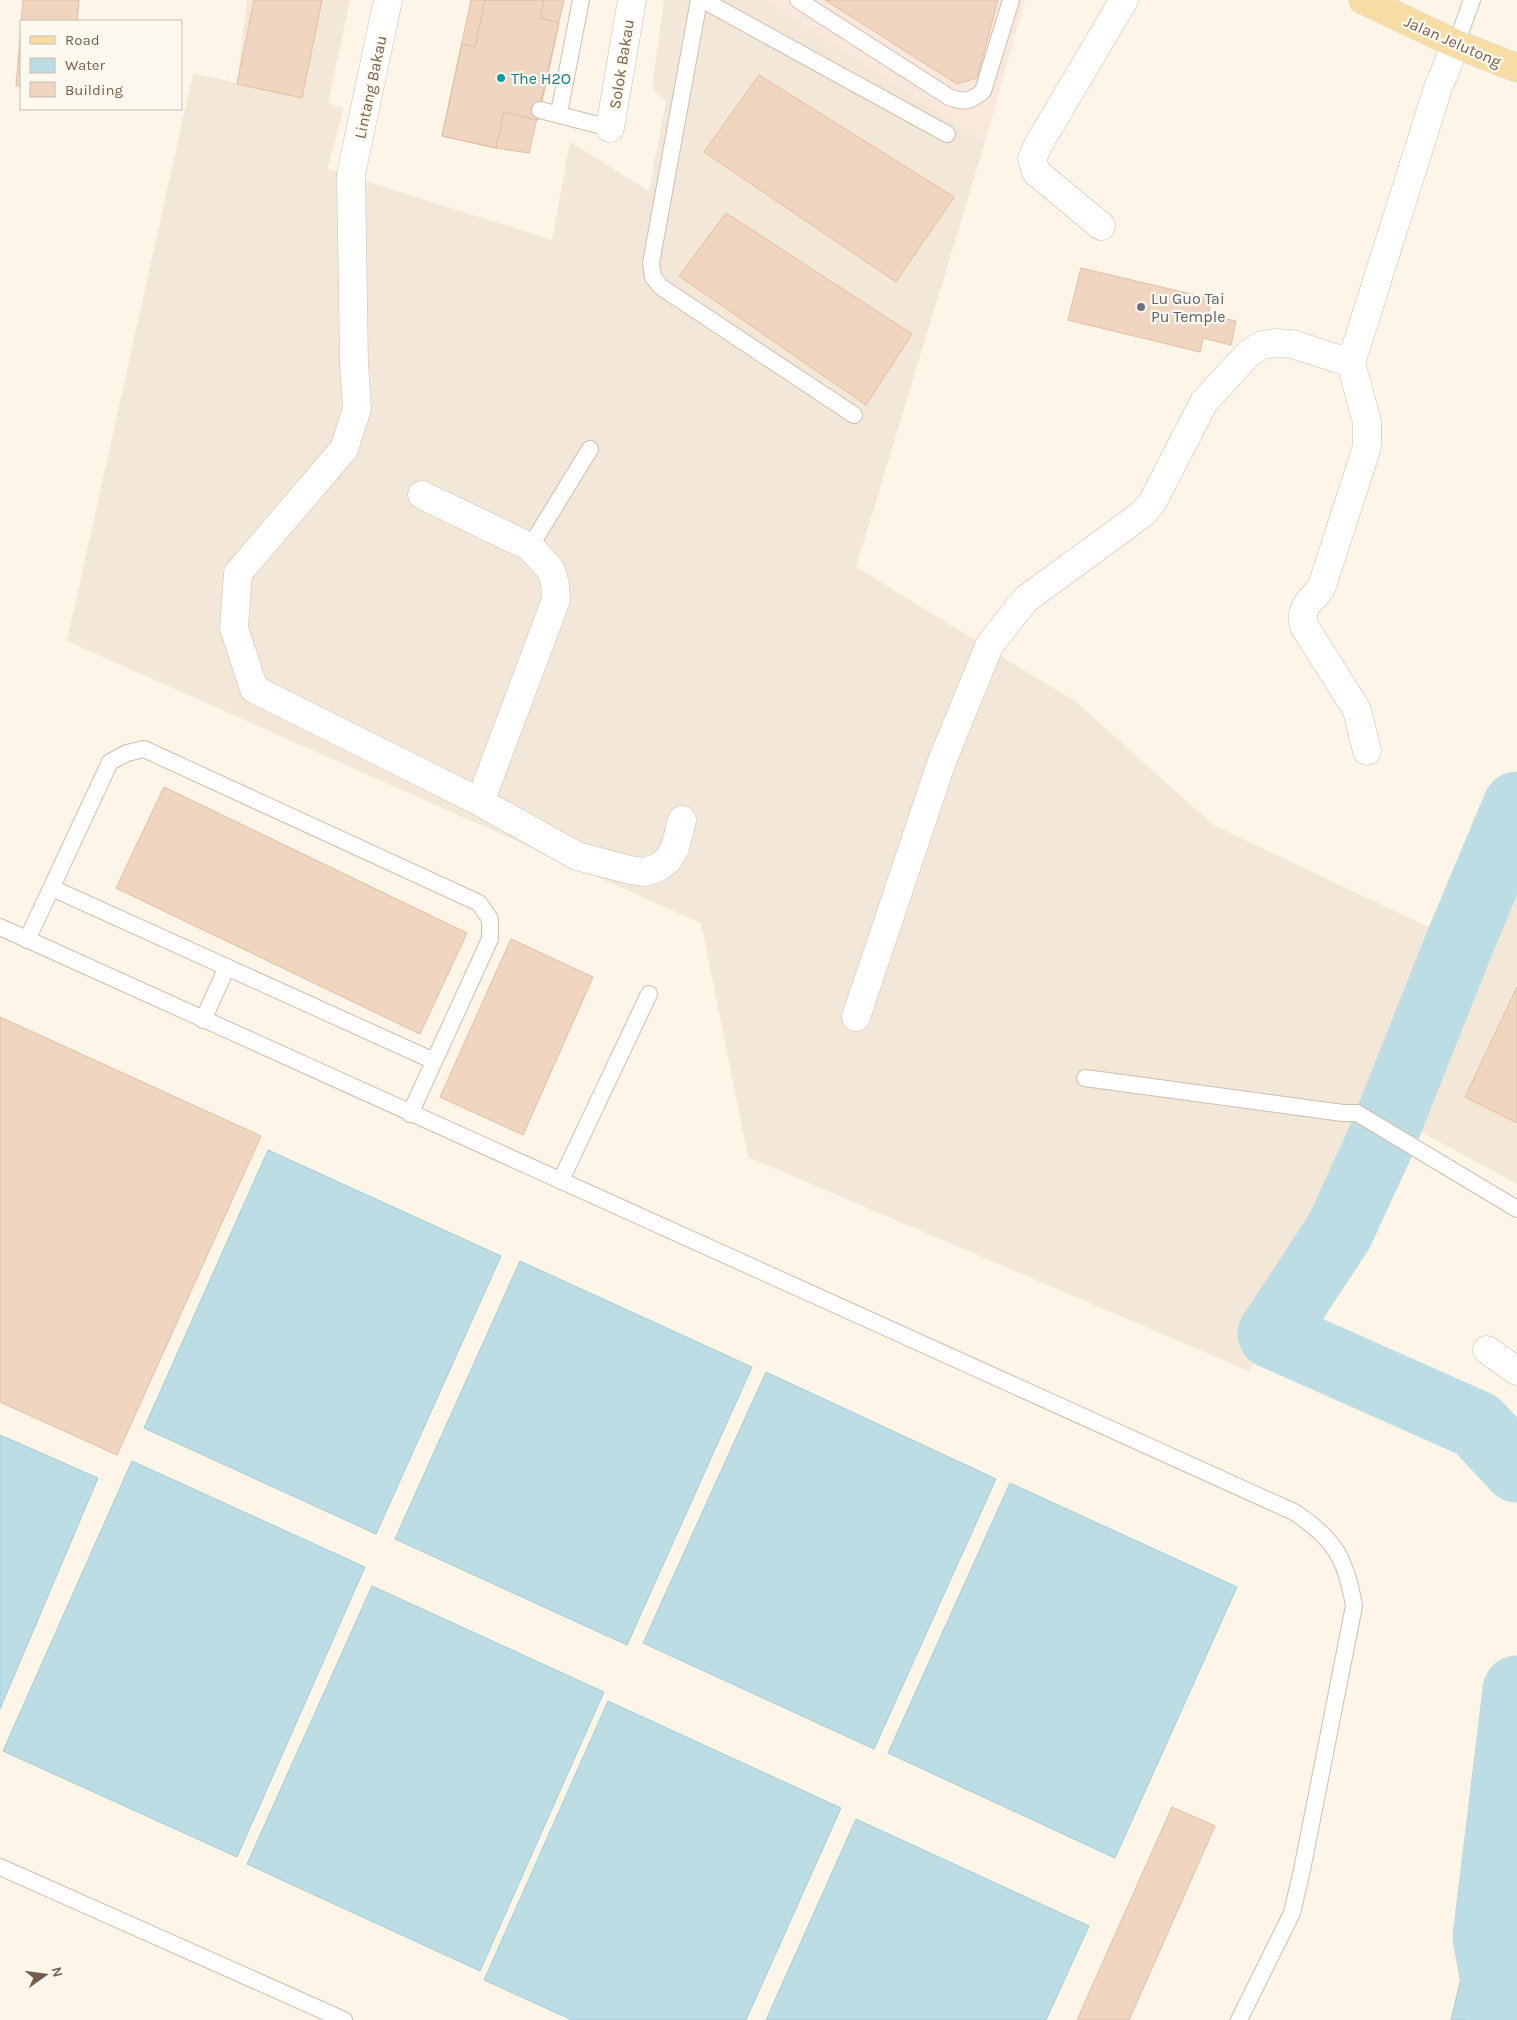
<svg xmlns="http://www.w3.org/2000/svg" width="1517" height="2020" viewBox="0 0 1517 2020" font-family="Karla,sans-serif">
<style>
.residential{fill:#f3e8d7}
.commercial{fill:#fbe8dd}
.water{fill:#bddde5;stroke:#a4ccd6}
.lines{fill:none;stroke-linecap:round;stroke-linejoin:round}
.river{stroke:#bddde5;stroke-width:69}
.building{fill:#f0d6c1;stroke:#e2bea2}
.lane-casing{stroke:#cebeaf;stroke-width:18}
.street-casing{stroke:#cebeaf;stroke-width:29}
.primary-casing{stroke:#dbd5d1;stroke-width:29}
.lane{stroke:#fff;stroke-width:16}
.street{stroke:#fff;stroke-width:28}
.primary{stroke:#f7dda4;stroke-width:28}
.culture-dot{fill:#0f9aa8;stroke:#fef9ef;stroke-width:2}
.worship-dot{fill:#6b7280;stroke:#fef9ef;stroke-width:2}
.labels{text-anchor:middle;stroke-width:4.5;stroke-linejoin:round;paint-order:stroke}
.street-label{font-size:16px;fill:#755e4d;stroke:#fef9ef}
.culture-label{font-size:16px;fill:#0d838f;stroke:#fef9ef;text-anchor:start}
.worship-label{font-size:16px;fill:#5b616d;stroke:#fef9ef;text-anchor:start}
</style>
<rect width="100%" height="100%" fill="#fcf5e8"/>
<path class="residential" d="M 247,0 L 350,0 L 328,103 L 344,108 L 327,169 L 552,240 L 570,142 L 649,191 L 666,101 L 652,88 L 664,0 L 767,0 L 985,142 L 856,567 L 1076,702 L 1213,825 L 1460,942 L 1380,1143 L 1339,1232 L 1249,1371 L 748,1157 L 701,923 L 67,641 L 193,73 L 237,83 Z
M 1517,855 L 1517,1184 L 1421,1132 L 1439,1069 Z"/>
<path class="commercial" d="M 767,0 L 1025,0 L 985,142 Z"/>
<path class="water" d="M 268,1150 L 501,1256 L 376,1534 L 144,1428 Z
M 520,1261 L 752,1367 L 627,1645 L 395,1539 Z
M 766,1372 L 996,1479 L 874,1749 L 643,1643 Z
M 0,1435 L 98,1478 L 0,1709 Z
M 132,1461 L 365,1567 L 237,1857 L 3,1751 Z
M 1010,1483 L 1237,1587 L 1115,1858 L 888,1753 Z
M 372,1586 L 604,1692 L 480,1971 L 247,1864 Z
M 608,1701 L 841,1808 L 746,2020 L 572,2020 L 484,1980 Z
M 856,1819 L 1089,1926 L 1046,2020 L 766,2020 Z
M 1471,1937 L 1487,1937 L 1500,1948 L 1517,1986 L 1517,2020 L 1451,2020 Z"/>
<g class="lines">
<path class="river" d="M 1517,806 L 1460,942 L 1380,1143 L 1339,1232 L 1272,1334 L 1477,1425 L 1517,1468
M 1502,2020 L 1487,1937 L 1517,1690"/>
</g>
<path class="building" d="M 23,0 L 79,0 L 77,21 L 21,21 L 21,86 L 16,86 Z
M 254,0 L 322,0 L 302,98 L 237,84 Z
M 471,0 L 564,0 L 529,153 L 496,148 L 442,136 Z
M 485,0 L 544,0 L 540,18 L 559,23 L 538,120 L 504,112 L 496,148 L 442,136 L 462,44 L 475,47 Z
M 825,0 L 998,0 L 977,78 L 957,84 Z
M 759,75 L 954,197 L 896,282 L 704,152 Z
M 726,213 L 912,334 L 866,405 L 679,276 Z
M 1081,268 L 1212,299 L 1208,315 L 1236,321 L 1231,345 L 1203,338 L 1200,352 L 1068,320 Z
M 164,787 L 467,933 L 420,1034 L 116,888 Z
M 511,939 L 593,977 L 523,1135 L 440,1097 Z
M 1517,987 L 1517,1123 L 1465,1097 Z
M 0,1017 L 261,1136 L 117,1455 L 0,1402 Z
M 1172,1807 L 1215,1826 L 1129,2020 L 1077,2020 Z"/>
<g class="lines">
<g class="lane-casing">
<path id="lane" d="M 699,0 L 651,263 L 653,277 L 661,287 L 854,415
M 703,0 L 947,134
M 798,0 L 949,97 C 964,103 970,102 983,91 L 1011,0
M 1456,44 L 1472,0
M 540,110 L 610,128
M 559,113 L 581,0
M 530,547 L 590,449
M 52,888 L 434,1061
M 0,927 L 1294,1512 C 1335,1539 1346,1559 1354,1606 L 1302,1870 L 1292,1913 L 1239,2020
M 27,940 L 110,762 L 127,753 L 144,749 L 479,903 L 490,919 L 490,939 L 410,1114
M 203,1020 L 227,967
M 1085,1078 L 1343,1113 L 1357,1113 L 1517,1209
M 561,1180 L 649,994
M 0,1867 L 344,2020"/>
</g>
<g class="street-casing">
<path id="street" d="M 388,0 L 351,174 L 354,363 L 357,409 L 344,449 L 238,573 L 234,628 L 254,689 L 480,802 L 577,856 L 630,870 L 644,872 L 657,868 L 668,860 L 675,848 L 682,820
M 610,128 L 632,0
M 1101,226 L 1036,172 L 1032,159 L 1038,145 L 1124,0
M 422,495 L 530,547 L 551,570 L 555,584 L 556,600 L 480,802
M 1367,751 L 1357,710 L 1304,626 C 1299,608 1310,601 1321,589 L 1367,447 L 1367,422 L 1351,363 L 1438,88 L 1456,44
M 856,1017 L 942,761 L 990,644 L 1026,599 L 1141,515 L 1152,503 L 1204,402 L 1249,353 L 1262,345 L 1276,343 L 1292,344 L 1351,363
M 1487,1350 L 1517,1371"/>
</g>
<g class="primary-casing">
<path id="primary" d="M 1363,0 L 1456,44 L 1517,68"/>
</g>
<use href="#lane" class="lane"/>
<use href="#street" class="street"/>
<use href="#primary" class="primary"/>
</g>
<circle class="culture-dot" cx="501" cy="78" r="5"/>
<circle class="worship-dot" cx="1141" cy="307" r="5"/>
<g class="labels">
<g class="street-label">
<text transform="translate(1453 41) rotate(24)" y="6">Jalan Jelutong</text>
<text transform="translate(621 64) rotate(-81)" y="6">Solok Bakau</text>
<text transform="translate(370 87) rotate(-78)" y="6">Lintang Bakau</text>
</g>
<g class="culture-label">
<text x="511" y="84">The H2O</text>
</g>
<g class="worship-label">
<text x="1151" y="304">Lu Guo Tai<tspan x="1151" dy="18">Pu Temple</tspan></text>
</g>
</g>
<rect x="20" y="20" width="162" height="90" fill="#fef9ef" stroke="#c7bbae"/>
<rect x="30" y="36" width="25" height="8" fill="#f7dda4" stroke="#c7bbae"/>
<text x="65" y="45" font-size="15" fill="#755e4d">Road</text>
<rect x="30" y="58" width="25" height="15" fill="#bddde5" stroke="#c7bbae"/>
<text x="65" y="70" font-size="15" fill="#755e4d">Water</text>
<rect x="30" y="82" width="25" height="15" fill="#f0d6c1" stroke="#c7bbae"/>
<text x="65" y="95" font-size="15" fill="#755e4d">Building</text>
<g transform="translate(45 1975) rotate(76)" stroke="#fef9ef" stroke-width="4" paint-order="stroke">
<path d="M0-4L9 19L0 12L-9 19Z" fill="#755e4d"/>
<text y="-8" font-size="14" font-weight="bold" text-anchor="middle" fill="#755e4d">N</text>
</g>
</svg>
